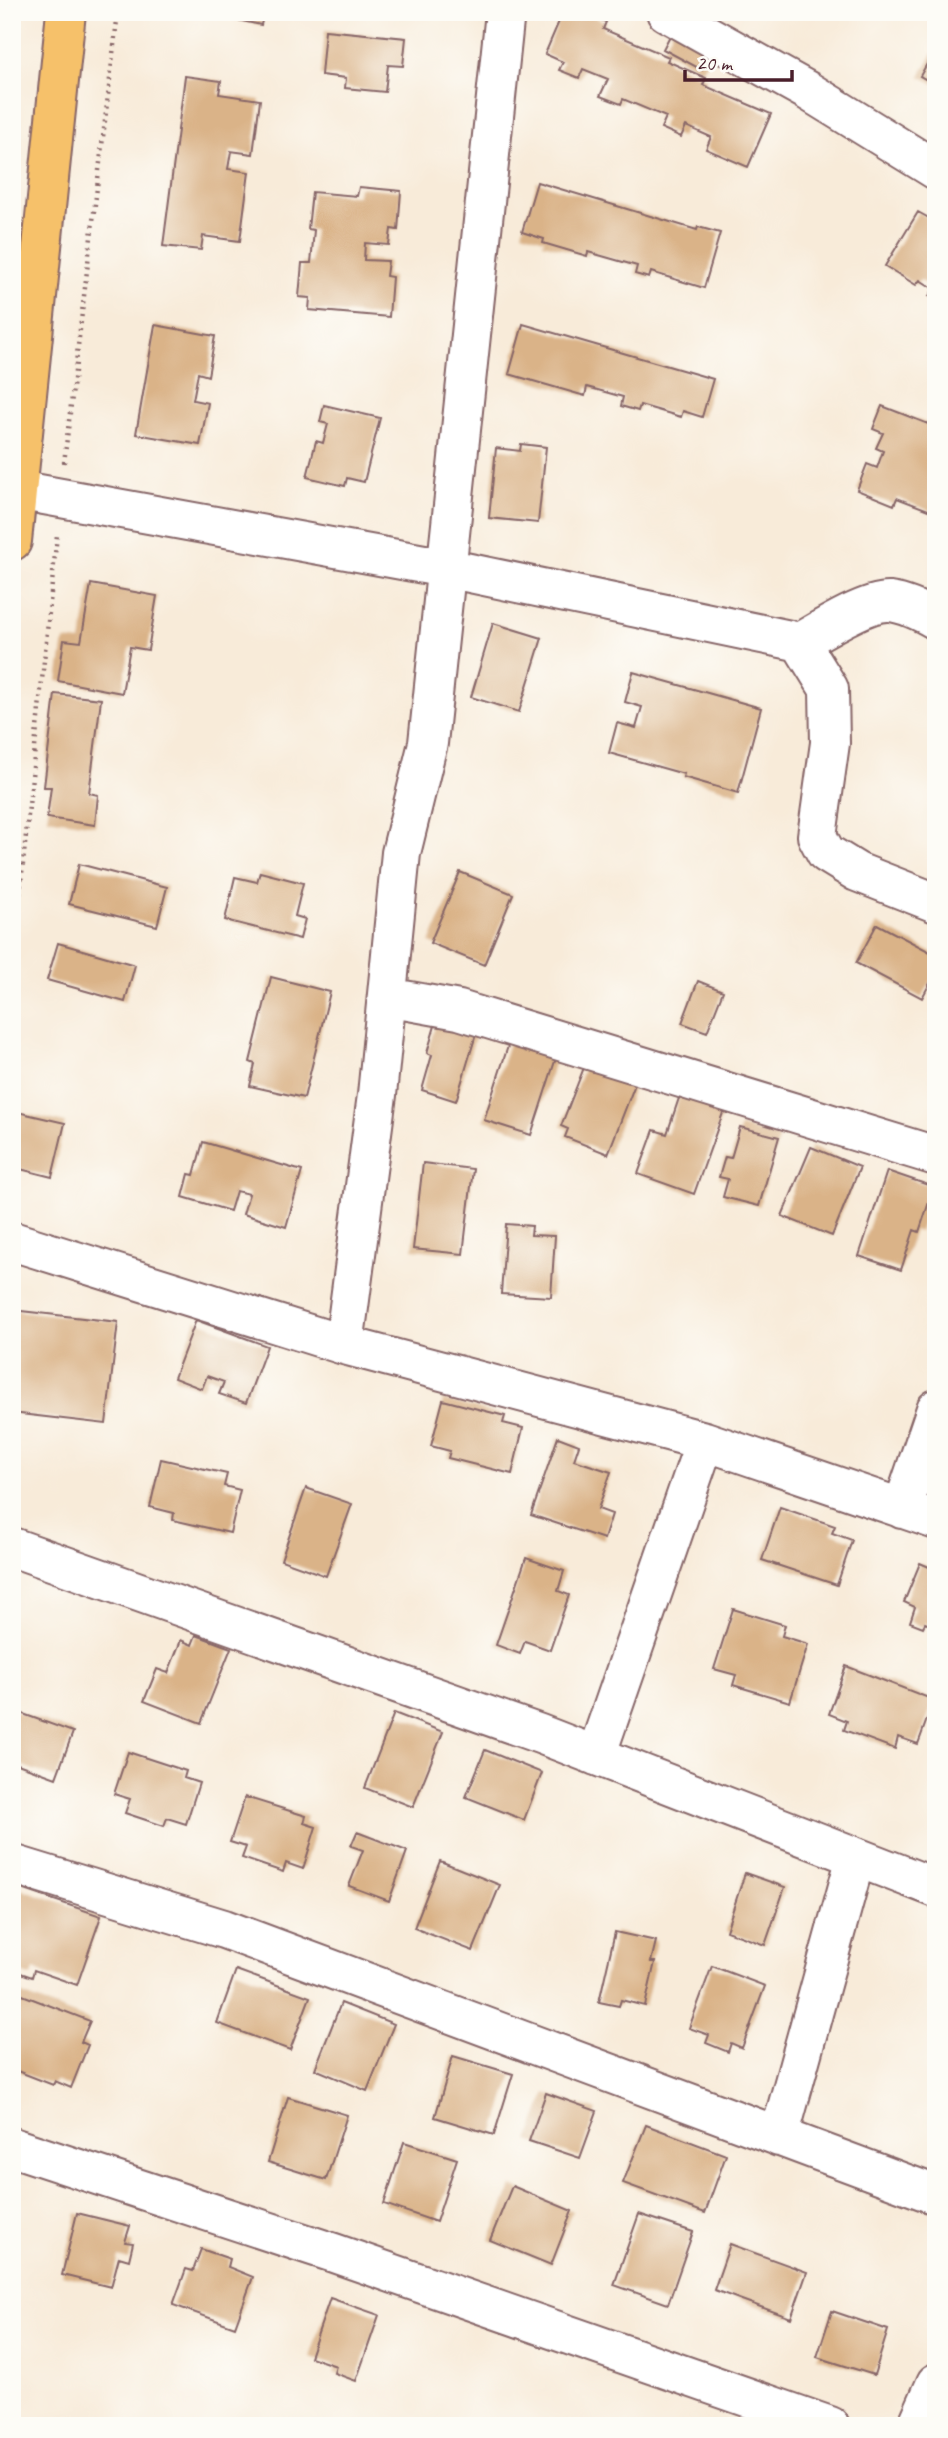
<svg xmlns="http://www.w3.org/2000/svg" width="948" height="2438" viewBox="0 0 948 2438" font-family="Caveat,sans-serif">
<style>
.building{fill:#dab388}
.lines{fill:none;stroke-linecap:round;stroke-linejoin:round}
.minor-casing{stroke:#876668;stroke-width:42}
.trunk-casing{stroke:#876668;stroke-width:42}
.path{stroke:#876668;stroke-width:4.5;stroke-dasharray:2 5;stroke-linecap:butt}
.minor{stroke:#fff;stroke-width:38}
.trunk{stroke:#f6c16b;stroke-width:38}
</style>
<rect width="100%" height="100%" fill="#fdfcf7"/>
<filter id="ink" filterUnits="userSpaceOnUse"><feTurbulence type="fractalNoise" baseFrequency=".0143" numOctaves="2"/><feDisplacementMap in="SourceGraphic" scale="14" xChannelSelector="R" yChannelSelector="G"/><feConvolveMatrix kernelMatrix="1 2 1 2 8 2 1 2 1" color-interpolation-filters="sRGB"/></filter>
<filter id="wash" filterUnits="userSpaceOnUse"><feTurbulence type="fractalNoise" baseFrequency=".00686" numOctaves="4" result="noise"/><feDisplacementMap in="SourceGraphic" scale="28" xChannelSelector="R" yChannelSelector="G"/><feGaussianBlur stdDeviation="1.57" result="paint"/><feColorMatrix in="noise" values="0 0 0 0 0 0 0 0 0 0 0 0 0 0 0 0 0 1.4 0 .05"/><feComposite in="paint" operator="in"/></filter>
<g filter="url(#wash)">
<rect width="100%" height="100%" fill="#f8ebd9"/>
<g id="blocks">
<path class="building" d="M 200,12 L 264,12 L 261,25 Z
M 563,12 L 583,12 L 606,22 L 603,29 L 669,57 L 667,61 L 706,78 L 703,85 L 771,114 L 748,167 L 706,149 L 711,137 L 686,126 L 681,137 L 661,128 L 666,117 L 623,99 L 621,104 L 600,96 L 608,79 L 583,69 L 579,78 L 559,70 L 563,62 L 545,54 Z
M 674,28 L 713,50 L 702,70 L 663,49 Z
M 325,30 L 406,38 L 403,66 L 388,65 L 385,92 L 345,88 L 346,78 L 321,75 Z
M 936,48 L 936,85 L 920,76 Z
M 185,76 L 221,81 L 219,94 L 260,100 L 253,154 L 231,151 L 228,169 L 249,172 L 240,241 L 203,236 L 201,250 L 163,246 Z
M 537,182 L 697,230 L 698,227 L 720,233 L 704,288 L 651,272 L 649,278 L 635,274 L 637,266 L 588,252 L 587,256 L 543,243 L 544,239 L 522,232 Z
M 359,187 L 401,191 L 398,230 L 391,229 L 389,245 L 365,243 L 364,260 L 388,261 L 386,276 L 392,277 L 389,317 L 309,310 L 310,298 L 299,297 L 302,263 L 311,263 L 314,230 L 308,229 L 312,192 L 357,196 Z
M 918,212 L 936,222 L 936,301 L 929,296 L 934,289 L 920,280 L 916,285 L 885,266 Z
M 523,324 L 713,379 L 702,417 L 683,411 L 681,417 L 640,405 L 638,411 L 621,406 L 623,397 L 587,387 L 585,396 L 509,374 Z
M 155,325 L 215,336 L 208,376 L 198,373 L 193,400 L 208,403 L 200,445 L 136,434 Z
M 324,405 L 380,418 L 364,482 L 347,478 L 345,486 L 307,477 L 316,441 L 323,443 L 328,424 L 320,422 Z
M 882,406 L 936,427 L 936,513 L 897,498 L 894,505 L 857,490 L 867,464 L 877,468 L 883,451 L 876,448 L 883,433 L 873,429 Z
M 521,444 L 546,447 L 538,523 L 489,518 L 496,448 L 520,451 Z
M 91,584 L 157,596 L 148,650 L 130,647 L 122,693 L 58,681 L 64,640 L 81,642 Z
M 493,623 L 542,638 L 519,712 L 471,697 Z
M 633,672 L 761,708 L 738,793 L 683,777 L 684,774 L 609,753 L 617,723 L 636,728 L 642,707 L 625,702 Z
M 55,694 L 101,699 L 89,793 L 98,795 L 95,825 L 47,818 L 51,787 L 44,787 Z
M 79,864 L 167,887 L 157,926 L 69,904 Z
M 260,872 L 303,883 L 295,916 L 305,919 L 300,939 L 225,920 L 235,877 L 257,882 Z
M 460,872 L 513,894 L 484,965 L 430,943 Z
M 877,924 L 936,955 L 936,972 L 922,998 L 856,963 Z
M 58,943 L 135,965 L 125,1002 L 47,980 Z
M 271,977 L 330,992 L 304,1098 L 250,1086 L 255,1064 L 250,1062 Z
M 698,981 L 723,991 L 707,1032 L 682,1023 Z
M 437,1019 L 477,1031 L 456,1101 L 422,1090 L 432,1055 L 427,1053 Z
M 509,1043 L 556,1058 L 531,1135 L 484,1120 Z
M 585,1065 L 635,1084 L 608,1154 L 565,1137 L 568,1129 L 561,1126 Z
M 680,1095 L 724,1110 L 694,1194 L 638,1174 L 654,1130 L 667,1134 Z
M 13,1111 L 65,1123 L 52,1177 L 12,1167 Z
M 740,1127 L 779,1137 L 759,1206 L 723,1197 L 728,1179 L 719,1177 L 725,1157 L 731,1158 Z
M 203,1142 L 302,1171 L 286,1227 L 243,1214 L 249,1194 L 236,1191 L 230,1211 L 183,1197 L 189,1174 L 194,1175 Z
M 811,1147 L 860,1167 L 832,1236 L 782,1216 Z
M 423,1163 L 473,1169 L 463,1254 L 413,1249 Z
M 887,1171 L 934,1187 L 919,1232 L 914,1230 L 901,1270 L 859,1256 Z
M 506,1224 L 532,1226 L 531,1235 L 555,1236 L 551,1297 L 501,1294 Z
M 12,1310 L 118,1322 L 106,1424 L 12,1413 Z
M 196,1320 L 267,1346 L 246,1403 L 219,1394 L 224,1382 L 207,1376 L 202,1389 L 174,1378 Z
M 443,1400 L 505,1416 L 503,1423 L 523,1428 L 512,1474 L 448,1458 L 450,1451 L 431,1446 Z
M 558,1437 L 579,1445 L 574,1460 L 611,1472 L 598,1509 L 612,1514 L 604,1539 L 531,1515 Z
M 161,1459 L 227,1474 L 224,1486 L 240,1490 L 230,1533 L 173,1520 L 174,1513 L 150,1507 Z
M 306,1488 L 352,1504 L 326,1576 L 281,1560 Z
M 780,1507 L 835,1526 L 832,1533 L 852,1540 L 837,1585 L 762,1560 Z
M 526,1558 L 564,1571 L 558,1591 L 569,1595 L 550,1650 L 525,1641 L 520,1654 L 496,1645 Z
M 920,1563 L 936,1570 L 936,1627 L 925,1623 L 923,1627 L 910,1622 L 915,1607 L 904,1602 Z
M 733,1609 L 785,1625 L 782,1636 L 808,1644 L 790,1702 L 733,1685 L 736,1675 L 714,1669 Z
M 196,1635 L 231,1648 L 201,1723 L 144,1701 L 157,1669 L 168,1673 L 181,1640 L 192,1645 Z
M 846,1666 L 934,1700 L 918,1744 L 898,1737 L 895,1749 L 844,1730 L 847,1721 L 829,1714 Z
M 12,1710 L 73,1732 L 56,1778 L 12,1762 Z
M 394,1713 L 443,1732 L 413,1807 L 365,1788 Z
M 485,1750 L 542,1773 L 524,1820 L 466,1797 Z
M 128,1752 L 186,1771 L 184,1778 L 199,1783 L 186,1824 L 167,1818 L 164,1826 L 125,1813 L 130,1799 L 114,1794 Z
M 245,1797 L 306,1816 L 304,1823 L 316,1827 L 303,1869 L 286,1863 L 283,1872 L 242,1858 L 246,1847 L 230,1842 Z
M 357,1832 L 407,1851 L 389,1901 L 349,1886 L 363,1850 L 351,1846 Z
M 440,1861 L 500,1885 L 473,1951 L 414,1928 Z
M 745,1873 L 785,1887 L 765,1945 L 726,1931 Z
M 16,1887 L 101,1916 L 77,1985 L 34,1970 L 32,1977 L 12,1970 L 12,1899 Z
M 615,1932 L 656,1941 L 651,1962 L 655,1962 L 645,2006 L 621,2000 L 619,2006 L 599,2002 Z
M 712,1966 L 765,1986 L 742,2048 L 731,2043 L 728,2052 L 706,2043 L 709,2035 L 689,2028 Z
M 236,1970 L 310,1997 L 290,2050 L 217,2023 Z
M 12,1991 L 90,2021 L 81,2042 L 88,2045 L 71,2088 L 55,2081 L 53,2085 L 12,2069 Z
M 341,2003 L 394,2024 L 367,2091 L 315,2069 Z
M 453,2056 L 513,2074 L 494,2135 L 435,2117 Z
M 546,2093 L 597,2111 L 580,2158 L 529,2141 Z
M 288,2097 L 347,2115 L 326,2180 L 268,2162 Z
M 646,2125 L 726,2155 L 705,2213 L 623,2183 Z
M 404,2142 L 457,2159 L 436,2222 L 384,2204 Z
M 512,2186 L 572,2211 L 551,2265 L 490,2240 Z
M 77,2213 L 130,2226 L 125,2242 L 133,2243 L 129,2260 L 119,2257 L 111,2287 L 62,2275 Z
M 639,2214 L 693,2232 L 668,2304 L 614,2285 Z
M 730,2244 L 807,2272 L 791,2318 L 714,2290 Z
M 201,2249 L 230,2259 L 228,2267 L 253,2277 L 235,2327 L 173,2305 L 186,2269 L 193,2271 Z
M 330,2298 L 379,2315 L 356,2381 L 334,2373 L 336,2366 L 310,2357 Z
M 832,2311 L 888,2330 L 874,2375 L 817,2357 Z"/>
</g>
</g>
<g filter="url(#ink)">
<use href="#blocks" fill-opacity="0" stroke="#876668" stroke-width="2"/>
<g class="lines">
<g class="minor-casing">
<path id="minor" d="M 666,12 L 808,91 L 936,170
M 17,490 L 446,568 L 800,642 C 819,631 868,600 890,602 C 906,604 922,612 936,620
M 800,642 L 829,689 L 830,743 L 817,836 L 826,853 L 857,872 L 936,903
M 387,997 L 459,1010 L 936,1156
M 12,1241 L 344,1345 L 705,1441 L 936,1520
M 344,1345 L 377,1095 L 401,853 L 428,743 L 505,12
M 902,1509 L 936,1409
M 12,1547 L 540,1734 L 936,1888
M 596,1756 L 705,1441
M 12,1864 L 224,1929 L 936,2195
M 779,2137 L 856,1857
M 12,2147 L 334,2253 L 830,2426
M 917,2426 L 936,2383"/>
</g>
<g class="trunk-casing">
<path id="trunk" d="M 12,541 L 66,12"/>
</g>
<path class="path" d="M 64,463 L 118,12
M 12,970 L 57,535"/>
<use href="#minor" class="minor"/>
<use href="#trunk" class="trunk"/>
</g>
</g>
<rect width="948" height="2438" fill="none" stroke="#fdfcf7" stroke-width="42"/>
<path d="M685 70v10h107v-10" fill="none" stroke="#4a1f2b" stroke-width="3.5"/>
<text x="696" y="70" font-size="21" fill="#4a1f2b" stroke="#fdfcf7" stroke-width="5" paint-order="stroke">20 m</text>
</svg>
